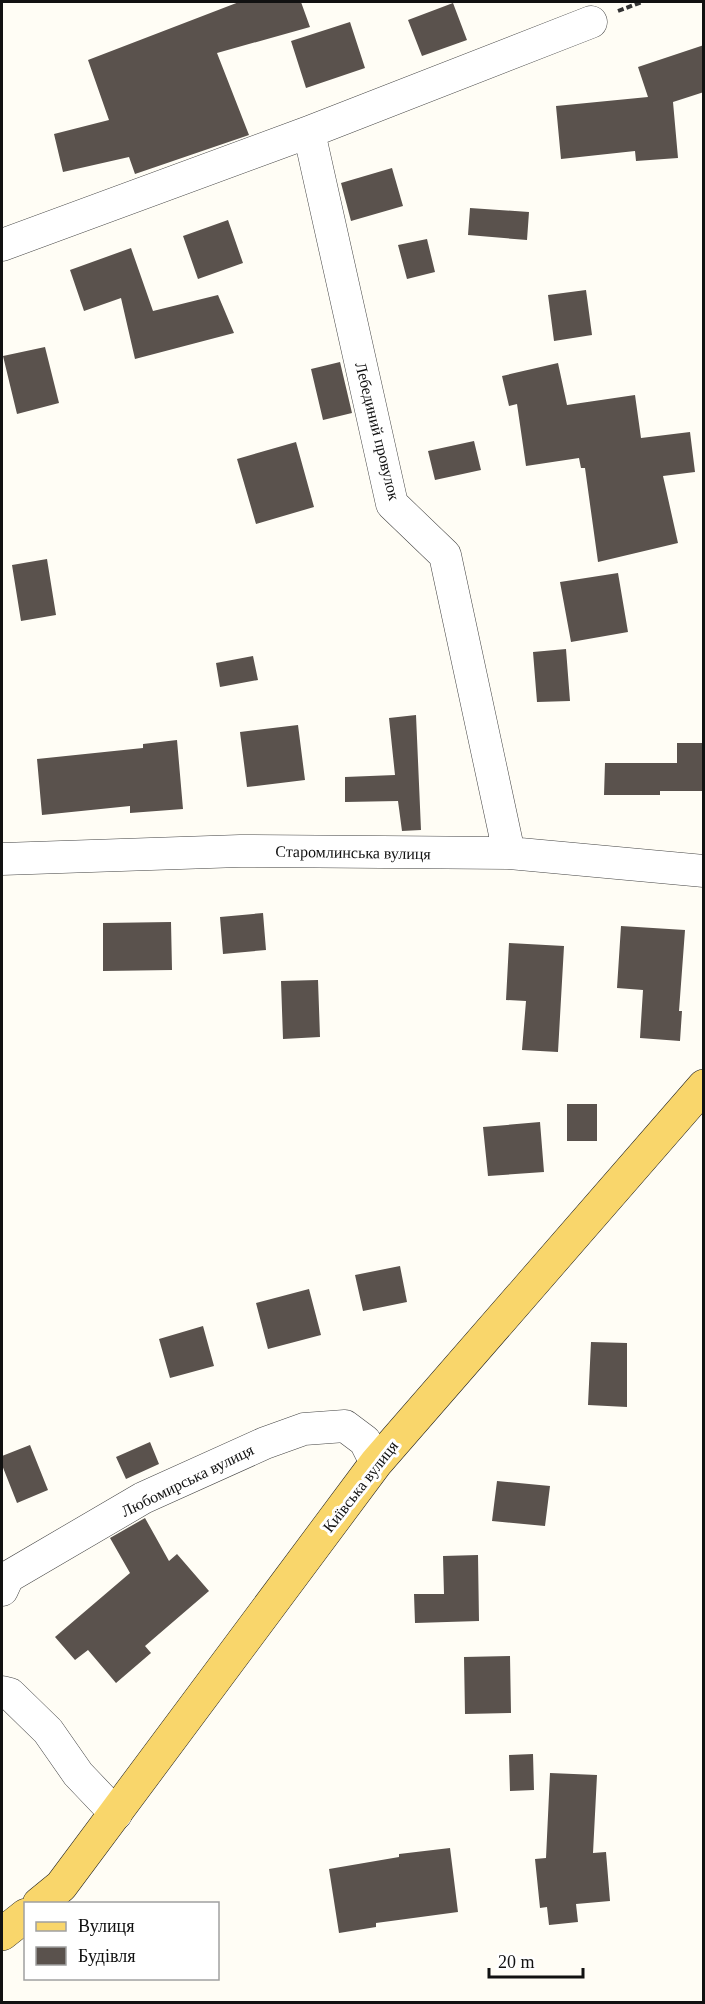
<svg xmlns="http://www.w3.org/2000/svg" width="705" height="2004" viewBox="0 0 705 2004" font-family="Georgia,serif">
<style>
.building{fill:#5a524d}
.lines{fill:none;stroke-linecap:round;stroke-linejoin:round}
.minor-casing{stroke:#444;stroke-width:33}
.primary-casing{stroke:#222;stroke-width:34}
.path{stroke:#333;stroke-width:4;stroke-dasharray:6 3;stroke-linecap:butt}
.minor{stroke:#fff;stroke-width:32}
.primary{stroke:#f9d66b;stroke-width:33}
.labels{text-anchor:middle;stroke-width:6;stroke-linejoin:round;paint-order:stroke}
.street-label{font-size:16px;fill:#111;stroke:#fff}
</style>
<rect width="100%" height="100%" fill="#fffdf5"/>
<path class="building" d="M 239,2 L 301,2 L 310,27 L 217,53 L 249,135 L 135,174 L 129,157 L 63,172 L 54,134 L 109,120 L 88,60 Z
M 453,3 L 467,40 L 422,56 L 408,20 Z
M 350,22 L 365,68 L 306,88 L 291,41 Z
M 704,45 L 704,92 L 673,102 L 678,158 L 636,161 L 635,151 L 561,159 L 556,106 L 648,97 L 638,67 Z
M 392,168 L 403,206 L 351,221 L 341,183 Z
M 470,208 L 529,212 L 527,240 L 468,235 Z
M 228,220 L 243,263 L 198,279 L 183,236 Z
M 427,239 L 435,272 L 407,279 L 398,245 Z
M 131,248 L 153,311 L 218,295 L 234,333 L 135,359 L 121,298 L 84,311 L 70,270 Z
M 586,290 L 592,335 L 554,341 L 548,295 Z
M 45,347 L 59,403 L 17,414 L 3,356 Z
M 340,362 L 352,413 L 323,420 L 311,369 Z
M 558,363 L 567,405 L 635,395 L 641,438 L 690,432 L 695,472 L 663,476 L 678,543 L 598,562 L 585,468 L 581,468 L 579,458 L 526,466 L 517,404 L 509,406 L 502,376 Z
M 474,441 L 481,470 L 435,480 L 428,451 Z
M 296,442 L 314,507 L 256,524 L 237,459 Z
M 47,559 L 56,615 L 21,621 L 12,565 Z
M 618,573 L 628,632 L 571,642 L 560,582 Z
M 566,649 L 570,701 L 537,702 L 533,652 Z
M 253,656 L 258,680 L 220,687 L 216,663 Z
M 416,715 L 421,830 L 402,831 L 398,801 L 345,802 L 345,777 L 395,775 L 389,718 Z
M 298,725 L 305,780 L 247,787 L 240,732 Z
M 177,740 L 183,809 L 130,813 L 130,806 L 42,815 L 37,759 L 143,748 L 143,744 Z
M 677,743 L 704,743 L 704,791 L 660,791 L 660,795 L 604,795 L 605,763 L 677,763 Z
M 263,913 L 266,950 L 223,954 L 220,917 Z
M 171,922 L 172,970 L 103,971 L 103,923 Z
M 621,926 L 685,930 L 679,1011 L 682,1011 L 680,1041 L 640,1038 L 643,990 L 617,988 Z
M 509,943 L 564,946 L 558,1052 L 522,1050 L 526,1001 L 506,1000 Z
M 318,980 L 320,1037 L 283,1039 L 281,981 Z
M 567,1104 L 597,1104 L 597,1141 L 567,1141 Z
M 540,1122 L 544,1172 L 488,1176 L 483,1127 Z
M 400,1266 L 407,1302 L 363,1311 L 355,1275 Z
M 309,1289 L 321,1335 L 268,1349 L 256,1303 Z
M 203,1326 L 214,1366 L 170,1378 L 159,1339 Z
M 591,1342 L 627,1343 L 627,1407 L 588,1405 Z
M 150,1442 L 159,1464 L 126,1479 L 116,1457 Z
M 30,1445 L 48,1490 L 17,1503 L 2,1465 L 2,1456 Z
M 497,1481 L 550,1486 L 545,1526 L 492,1521 Z
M 145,1518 L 169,1561 L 177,1554 L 209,1591 L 145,1646 L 151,1653 L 116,1683 L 88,1650 L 75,1660 L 55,1637 L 130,1573 L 110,1538 Z
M 478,1555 L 479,1621 L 415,1623 L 414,1594 L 444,1594 L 443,1556 Z
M 510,1656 L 511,1713 L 465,1714 L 464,1657 Z
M 533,1754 L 534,1790 L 510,1791 L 509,1755 Z
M 550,1773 L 597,1775 L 593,1853 L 606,1852 L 610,1901 L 576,1904 L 578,1922 L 549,1925 L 547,1907 L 540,1908 L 535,1859 L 546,1858 Z
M 450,1848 L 458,1912 L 376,1923 L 376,1927 L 339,1933 L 329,1869 L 399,1857 L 399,1854 Z"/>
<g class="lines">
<g class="minor-casing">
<path id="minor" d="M 309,132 L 392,504 L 445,555 L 509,853
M 2,245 L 309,132 L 591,22
M 2,859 L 240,851 L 509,853 L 704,871
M 2,1590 L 8,1577 L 143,1498 L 265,1443 L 304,1429 L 345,1426 L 365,1441 L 376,1463
M 2,1692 L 10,1694 L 48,1731 L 78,1774 L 116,1814"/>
</g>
<g class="primary-casing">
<path id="primary" d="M 39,1904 L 61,1886 L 376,1463 L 704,1086
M 2,1934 L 26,1915"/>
</g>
<path class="path" d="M 618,11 L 642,2"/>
<use href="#minor" class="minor"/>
<use href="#primary" class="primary"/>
</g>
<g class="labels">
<g class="street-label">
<text transform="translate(378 431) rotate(76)" y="6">Лебединий провулок</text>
<text transform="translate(353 852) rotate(1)" y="6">Старомлинська вулиця</text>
<text transform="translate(187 1480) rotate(-26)" y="6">Любомирська вулиця</text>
<text transform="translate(360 1486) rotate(-52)" y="6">Київська вулиця</text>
</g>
</g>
<rect width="705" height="2004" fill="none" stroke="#111111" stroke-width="6"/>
<rect x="24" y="1902" width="195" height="78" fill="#ffffff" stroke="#a0a0a0" stroke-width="1.5"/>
<rect x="36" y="1922" width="30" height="9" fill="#f9d66b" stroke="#a0a0a0" stroke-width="1.5"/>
<text x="78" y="1932" font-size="18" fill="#111111">Вулиця</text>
<rect x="36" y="1947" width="30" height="18" fill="#5a524d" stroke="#a0a0a0" stroke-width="1.5"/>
<text x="78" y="1962" font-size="18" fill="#111111">Будівля</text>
<path d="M489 1968v9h94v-9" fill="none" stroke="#111111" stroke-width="3"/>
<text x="498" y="1968" font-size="18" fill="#111111" stroke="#ffffff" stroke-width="4.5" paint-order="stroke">20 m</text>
</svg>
